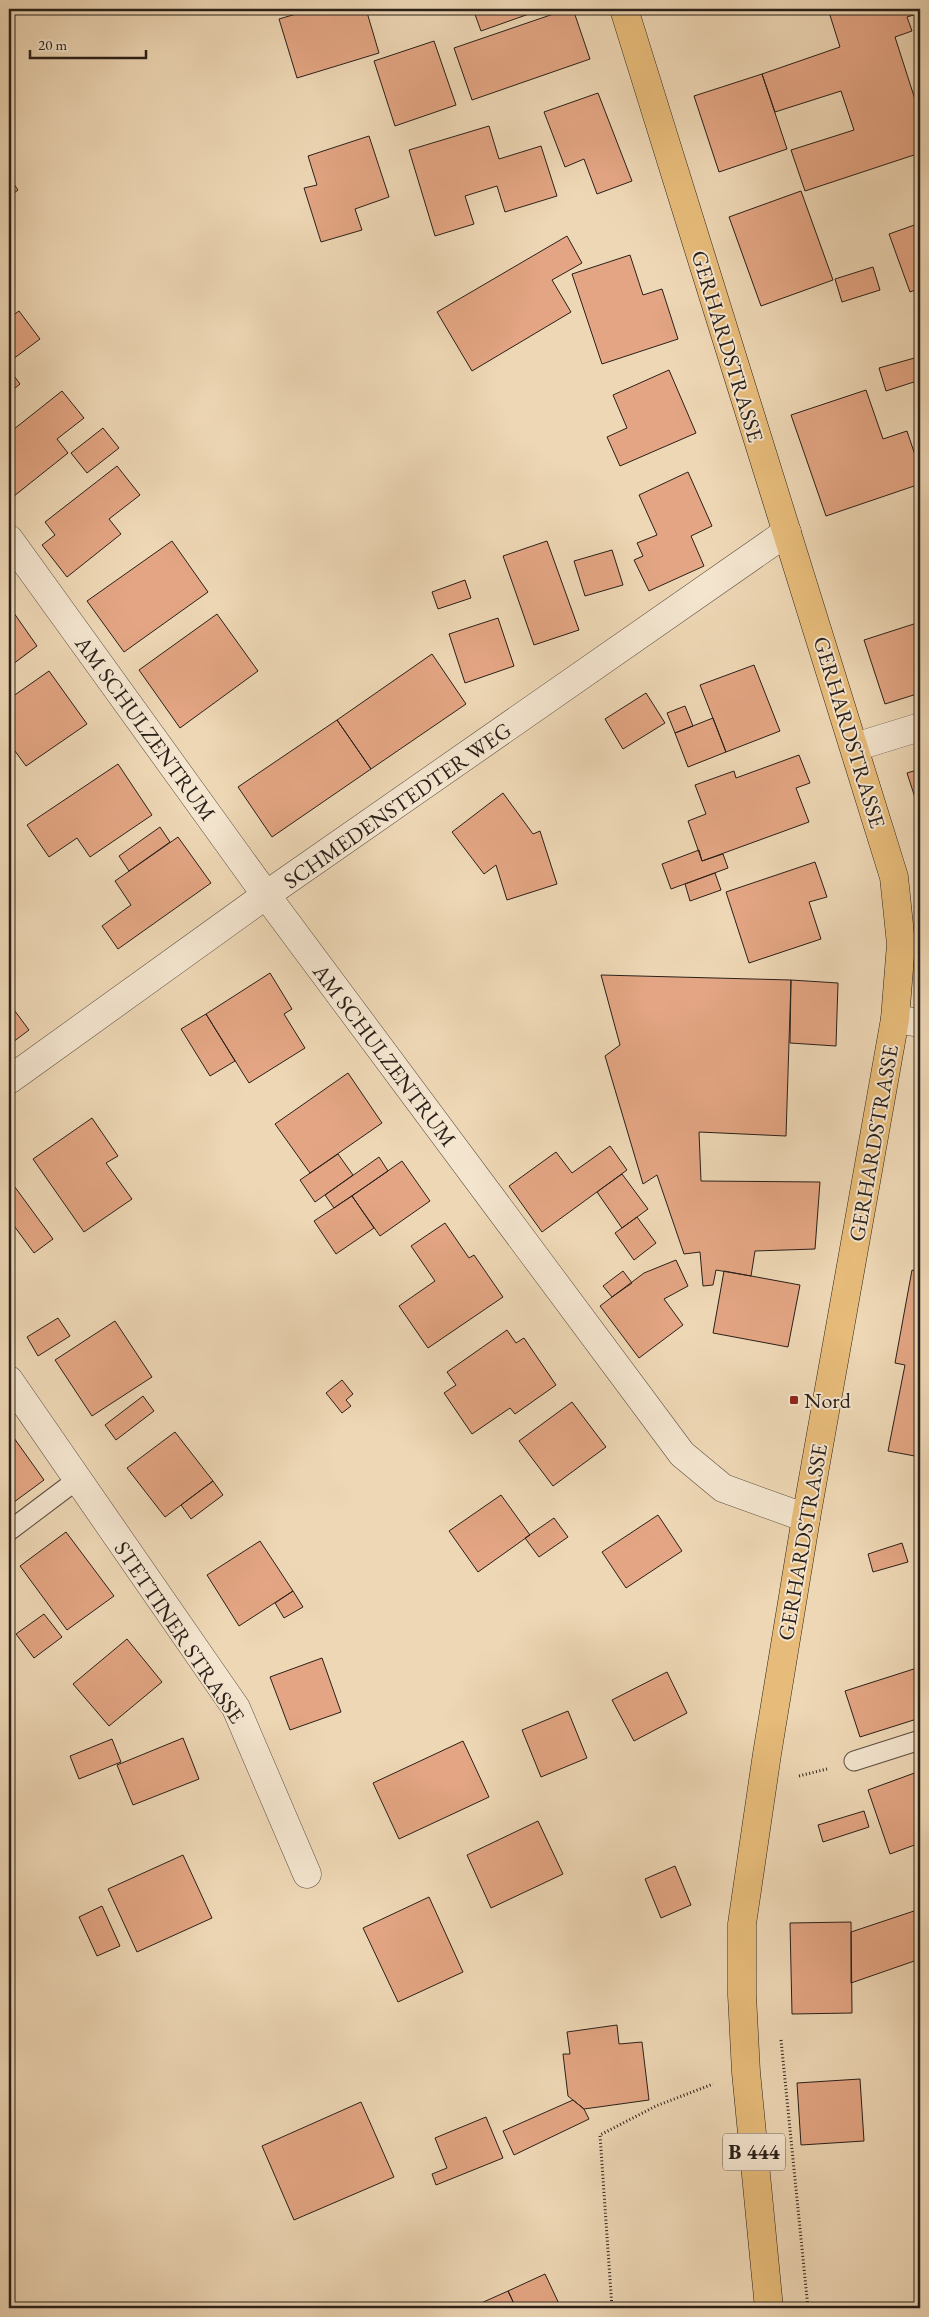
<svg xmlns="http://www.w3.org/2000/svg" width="929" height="2317" viewBox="0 0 929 2317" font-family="'EB Garamond',serif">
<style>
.building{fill:#e3a583;stroke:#2a2019}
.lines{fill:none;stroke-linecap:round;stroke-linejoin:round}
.lane-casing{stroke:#5b4e40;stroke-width:21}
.street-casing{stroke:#5b4e40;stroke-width:29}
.primary-casing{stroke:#2a2019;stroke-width:29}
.path{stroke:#2a2019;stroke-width:3;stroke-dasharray:1 2.5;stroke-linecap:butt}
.lane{stroke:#f4e5cf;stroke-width:19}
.street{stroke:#f4e5cf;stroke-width:28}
.primary{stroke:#e7bc7a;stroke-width:28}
.poi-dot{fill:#8f2418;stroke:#f4e5cf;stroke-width:2}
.labels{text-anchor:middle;stroke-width:4;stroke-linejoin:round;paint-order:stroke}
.shield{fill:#f4e5cf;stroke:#675b50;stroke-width:1}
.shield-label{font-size:21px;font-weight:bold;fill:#2a2019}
.street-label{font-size:22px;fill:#2a2019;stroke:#f4e5cf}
.poi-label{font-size:22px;fill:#2a2019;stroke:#f4e5cf;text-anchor:start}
</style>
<rect width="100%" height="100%" fill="#eed7b5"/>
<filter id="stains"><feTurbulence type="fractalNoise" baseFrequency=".004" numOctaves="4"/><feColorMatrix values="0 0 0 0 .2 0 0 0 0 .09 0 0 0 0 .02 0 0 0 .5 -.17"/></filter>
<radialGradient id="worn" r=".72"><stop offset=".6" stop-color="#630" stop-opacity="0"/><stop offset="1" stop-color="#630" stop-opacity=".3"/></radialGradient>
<path class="building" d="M 313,9 L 366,9 L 379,53 L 297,78 L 279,19 Z
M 473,9 L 543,9 L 481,31 Z
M 568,9 L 573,9 L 590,59 L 472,100 L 454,48 Z
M 828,9 L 920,9 L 920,13 L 907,17 L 912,31 L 895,37 L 920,115 L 920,153 L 805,191 L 791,150 L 854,130 L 841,91 L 775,112 L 762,74 L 840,47 Z
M 434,41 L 456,105 L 395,126 L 374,61 Z
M 762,74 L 787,149 L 719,172 L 694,96 Z
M 598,93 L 632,181 L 597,194 L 584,159 L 565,167 L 544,112 Z
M 489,126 L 499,159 L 541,146 L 557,196 L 505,212 L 497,186 L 465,196 L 474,224 L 435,236 L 409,150 Z
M 369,136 L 389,197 L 355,209 L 362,230 L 321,242 L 304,188 L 317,185 L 308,156 Z
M 9,177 L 18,190 L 9,197 Z
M 801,191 L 833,280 L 761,306 L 729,217 Z
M 920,223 L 920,288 L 910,292 L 889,234 Z
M 567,236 L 582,263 L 552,280 L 571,312 L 472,371 L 437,312 Z
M 630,255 L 643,295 L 662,289 L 678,339 L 602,364 L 572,274 Z
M 873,267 L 880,290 L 842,302 L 835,279 Z
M 19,311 L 40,339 L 9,362 L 9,318 Z
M 918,357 L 920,380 L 886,391 L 879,368 Z
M 9,369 L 20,384 L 9,393 Z
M 669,370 L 696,433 L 620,466 L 607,437 L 627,428 L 613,395 Z
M 866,390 L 883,439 L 907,431 L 920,470 L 920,484 L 826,516 L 791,415 Z
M 62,391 L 84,418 L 57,439 L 68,453 L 9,500 L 9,433 Z
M 103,428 L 119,448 L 87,473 L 71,453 Z
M 117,466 L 140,495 L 109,519 L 121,534 L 67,577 L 42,545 L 55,535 L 45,522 Z
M 688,472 L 712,526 L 691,536 L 704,566 L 649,591 L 634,560 L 643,556 L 637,543 L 657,535 L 639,495 Z
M 172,541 L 208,592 L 124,652 L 87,601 Z
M 547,541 L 579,630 L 534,645 L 503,556 Z
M 612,550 L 623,585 L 585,596 L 574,561 Z
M 465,580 L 471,598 L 438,609 L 432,592 Z
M 9,606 L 37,646 L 9,667 Z
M 217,614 L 258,671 L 180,728 L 139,670 Z
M 498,618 L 514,666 L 465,683 L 449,634 Z
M 920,622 L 920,693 L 885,704 L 864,640 Z
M 432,654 L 466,704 L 371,769 L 337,720 Z
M 754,665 L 780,731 L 726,752 L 700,685 Z
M 49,671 L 87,724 L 26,766 L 9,743 L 9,699 Z
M 646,693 L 665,723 L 623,749 L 605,719 Z
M 685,706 L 693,726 L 675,733 L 667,713 Z
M 713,718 L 726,752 L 688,767 L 675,733 Z
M 337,720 L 371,769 L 272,837 L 238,787 Z
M 799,755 L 810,783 L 796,788 L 809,822 L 702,861 L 688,821 L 706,814 L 695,785 L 734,771 L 736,778 Z
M 118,764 L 152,815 L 90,857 L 77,838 L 49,857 L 27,825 Z
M 920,769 L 920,813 L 907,773 Z
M 503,793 L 533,834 L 540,831 L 557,884 L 507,900 L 496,865 L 484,874 L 452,832 Z
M 160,827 L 170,842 L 129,871 L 119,856 Z
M 178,837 L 211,883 L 118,949 L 102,926 L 131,905 L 115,881 Z
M 699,850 L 702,861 L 723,854 L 728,868 L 671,889 L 662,864 Z
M 815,862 L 827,897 L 809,902 L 821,939 L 749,963 L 726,892 Z
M 715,873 L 721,890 L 690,901 L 685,884 Z
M 270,973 L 292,1009 L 284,1014 L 305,1048 L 249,1083 L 206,1014 Z
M 601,975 L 791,980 L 786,1136 L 699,1132 L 701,1181 L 820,1182 L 815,1249 L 755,1251 L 751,1276 L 716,1270 L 713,1285 L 703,1286 L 700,1252 L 684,1254 L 657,1175 L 643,1184 L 605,1056 L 620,1045 Z
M 791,980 L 838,983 L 836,1046 L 790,1043 Z
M 9,1003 L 29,1030 L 9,1045 Z
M 206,1014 L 235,1061 L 210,1076 L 181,1029 Z
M 348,1073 L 382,1123 L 310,1173 L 275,1124 Z
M 92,1118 L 118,1156 L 106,1163 L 132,1199 L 84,1232 L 33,1159 Z
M 610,1146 L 627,1170 L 542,1232 L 509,1186 L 556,1152 L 572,1173 Z
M 338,1154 L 353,1175 L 315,1202 L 300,1180 Z
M 379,1157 L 388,1171 L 334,1208 L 325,1195 Z
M 402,1161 L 430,1201 L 380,1236 L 352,1196 Z
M 622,1174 L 648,1209 L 622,1228 L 597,1192 Z
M 9,1179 L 53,1239 L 34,1253 L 9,1219 Z
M 352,1196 L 374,1228 L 336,1254 L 314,1221 Z
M 637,1217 L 656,1243 L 634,1260 L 615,1233 Z
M 445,1223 L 469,1258 L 474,1255 L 503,1297 L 428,1348 L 399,1306 L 435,1281 L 411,1246 Z
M 676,1260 L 688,1286 L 664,1299 L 683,1325 L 639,1358 L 600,1306 L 644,1273 Z
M 912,1270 L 920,1272 L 920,1457 L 888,1451 L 905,1365 L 895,1363 Z
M 623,1271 L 632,1283 L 612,1297 L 603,1286 Z
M 724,1271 L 800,1285 L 788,1347 L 713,1333 Z
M 58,1318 L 70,1336 L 38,1356 L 27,1337 Z
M 115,1321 L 152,1377 L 92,1416 L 55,1360 Z
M 507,1330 L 516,1343 L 524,1338 L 556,1385 L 515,1414 L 510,1408 L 472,1434 L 444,1393 L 456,1385 L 447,1372 Z
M 342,1380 L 353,1394 L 346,1400 L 351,1406 L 342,1413 L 326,1393 Z
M 143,1396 L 154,1411 L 116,1440 L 105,1425 Z
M 572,1402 L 606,1447 L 553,1486 L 519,1441 Z
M 9,1431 L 44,1480 L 10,1505 L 9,1503 Z
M 175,1432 L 213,1481 L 165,1517 L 127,1468 Z
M 213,1481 L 223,1495 L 191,1519 L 181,1505 Z
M 501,1495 L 530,1535 L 478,1572 L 449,1531 Z
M 658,1515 L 682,1551 L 626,1588 L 602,1552 Z
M 554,1518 L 568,1537 L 539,1557 L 525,1538 Z
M 66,1532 L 114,1596 L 67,1630 L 20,1566 Z
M 260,1541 L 293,1591 L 239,1626 L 207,1575 Z
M 902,1543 L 908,1562 L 873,1572 L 868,1554 Z
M 293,1591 L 303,1607 L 284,1618 L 275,1603 Z
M 44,1614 L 62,1637 L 34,1658 L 16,1634 Z
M 127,1639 L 162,1682 L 109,1726 L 73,1684 Z
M 322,1658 L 341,1712 L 290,1730 L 270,1677 Z
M 920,1667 L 920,1718 L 860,1737 L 845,1691 Z
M 667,1672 L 687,1713 L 634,1741 L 612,1700 Z
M 568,1711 L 587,1758 L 541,1777 L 522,1730 Z
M 183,1738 L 199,1779 L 133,1805 L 117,1765 Z
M 112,1739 L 121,1762 L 79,1779 L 70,1756 Z
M 463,1741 L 489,1797 L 399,1839 L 373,1783 Z
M 920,1771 L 920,1843 L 890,1854 L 868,1790 Z
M 864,1811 L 869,1827 L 823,1842 L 818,1825 Z
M 538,1821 L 563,1874 L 491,1908 L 467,1855 Z
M 183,1855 L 212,1918 L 137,1952 L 108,1889 Z
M 675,1866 L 691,1905 L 661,1918 L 645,1879 Z
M 429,1897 L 463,1972 L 398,2002 L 363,1928 Z
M 102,1906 L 120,1946 L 97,1956 L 79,1917 Z
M 920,1909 L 920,1959 L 851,1983 L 851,1932 Z
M 851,1922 L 852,2013 L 792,2014 L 790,1923 Z
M 617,2025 L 619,2044 L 642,2042 L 649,2100 L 584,2109 L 568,2096 L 563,2054 L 570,2054 L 567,2032 Z
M 860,2079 L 864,2141 L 801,2145 L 797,2083 Z
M 573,2100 L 584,2109 L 589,2119 L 514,2155 L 503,2131 Z
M 361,2102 L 394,2177 L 294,2220 L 262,2146 Z
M 486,2117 L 503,2158 L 436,2185 L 432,2174 L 447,2168 L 435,2138 Z
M 545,2274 L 561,2308 L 516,2308 L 508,2291 Z
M 508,2291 L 516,2308 L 470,2308 Z"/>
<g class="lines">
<g class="lane-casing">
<path id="lane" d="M 9,1531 L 78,1479
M 854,1761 L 920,1740"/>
</g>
<g class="street-casing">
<path id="street" d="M 9,539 L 266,895 L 682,1454 L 723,1488 L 806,1518
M 855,747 L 920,727
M 895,1019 L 920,1023
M 9,1080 L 266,895 L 787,532
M 9,1380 L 236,1708 L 307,1874"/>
</g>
<g class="primary-casing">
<path id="primary" d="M 624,9 L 894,877 L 901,944 L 895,1019 L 806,1518 L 767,1754 L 742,1924 L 742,1995 L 746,2072 L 769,2308"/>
</g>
<path class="path" d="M 799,1776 L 827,1769
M 781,2040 L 808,2308
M 612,2308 L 600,2135 L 656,2106 L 713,2084"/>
<use href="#lane" class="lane"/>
<use href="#street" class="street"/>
<use href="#primary" class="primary"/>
</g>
<rect class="poi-dot" x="789" y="1395" width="10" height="10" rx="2.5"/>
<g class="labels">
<rect class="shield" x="723" y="2133.5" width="62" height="37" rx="4"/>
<g class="shield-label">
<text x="754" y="2159">B 444</text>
</g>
<g class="street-label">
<text transform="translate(728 346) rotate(73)" y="8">GERHARDSTRASSE</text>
<text transform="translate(146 728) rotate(54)" y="8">AM SCHULZENTRUM</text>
<text transform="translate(850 732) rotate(73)" y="8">GERHARDSTRASSE</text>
<text transform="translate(397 805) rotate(-35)" y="8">SCHMEDENSTEDTER WEG</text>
<text transform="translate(385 1055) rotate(53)" y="8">AM SCHULZENTRUM</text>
<text transform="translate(873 1143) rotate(-80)" y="8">GERHARDSTRASSE</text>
<text transform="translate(802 1542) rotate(-80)" y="8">GERHARDSTRASSE</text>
<text transform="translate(180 1632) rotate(56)" y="8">STETTINER STRASSE</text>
</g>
<g class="poi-label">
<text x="804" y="1408">Nord</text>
</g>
</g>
<rect width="929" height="2317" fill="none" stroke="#eed7b5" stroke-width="30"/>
<rect x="10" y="10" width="909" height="2297" fill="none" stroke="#2a2019" stroke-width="2.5"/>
<rect x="15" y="15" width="899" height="2287" fill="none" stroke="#2a2019"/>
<path d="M30 50v8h116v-8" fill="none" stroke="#2a2019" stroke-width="2.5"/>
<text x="38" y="50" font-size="15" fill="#2a2019" stroke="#f4e5cf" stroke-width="4" paint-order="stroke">20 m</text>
<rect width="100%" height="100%" filter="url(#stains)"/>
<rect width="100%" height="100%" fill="url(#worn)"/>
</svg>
